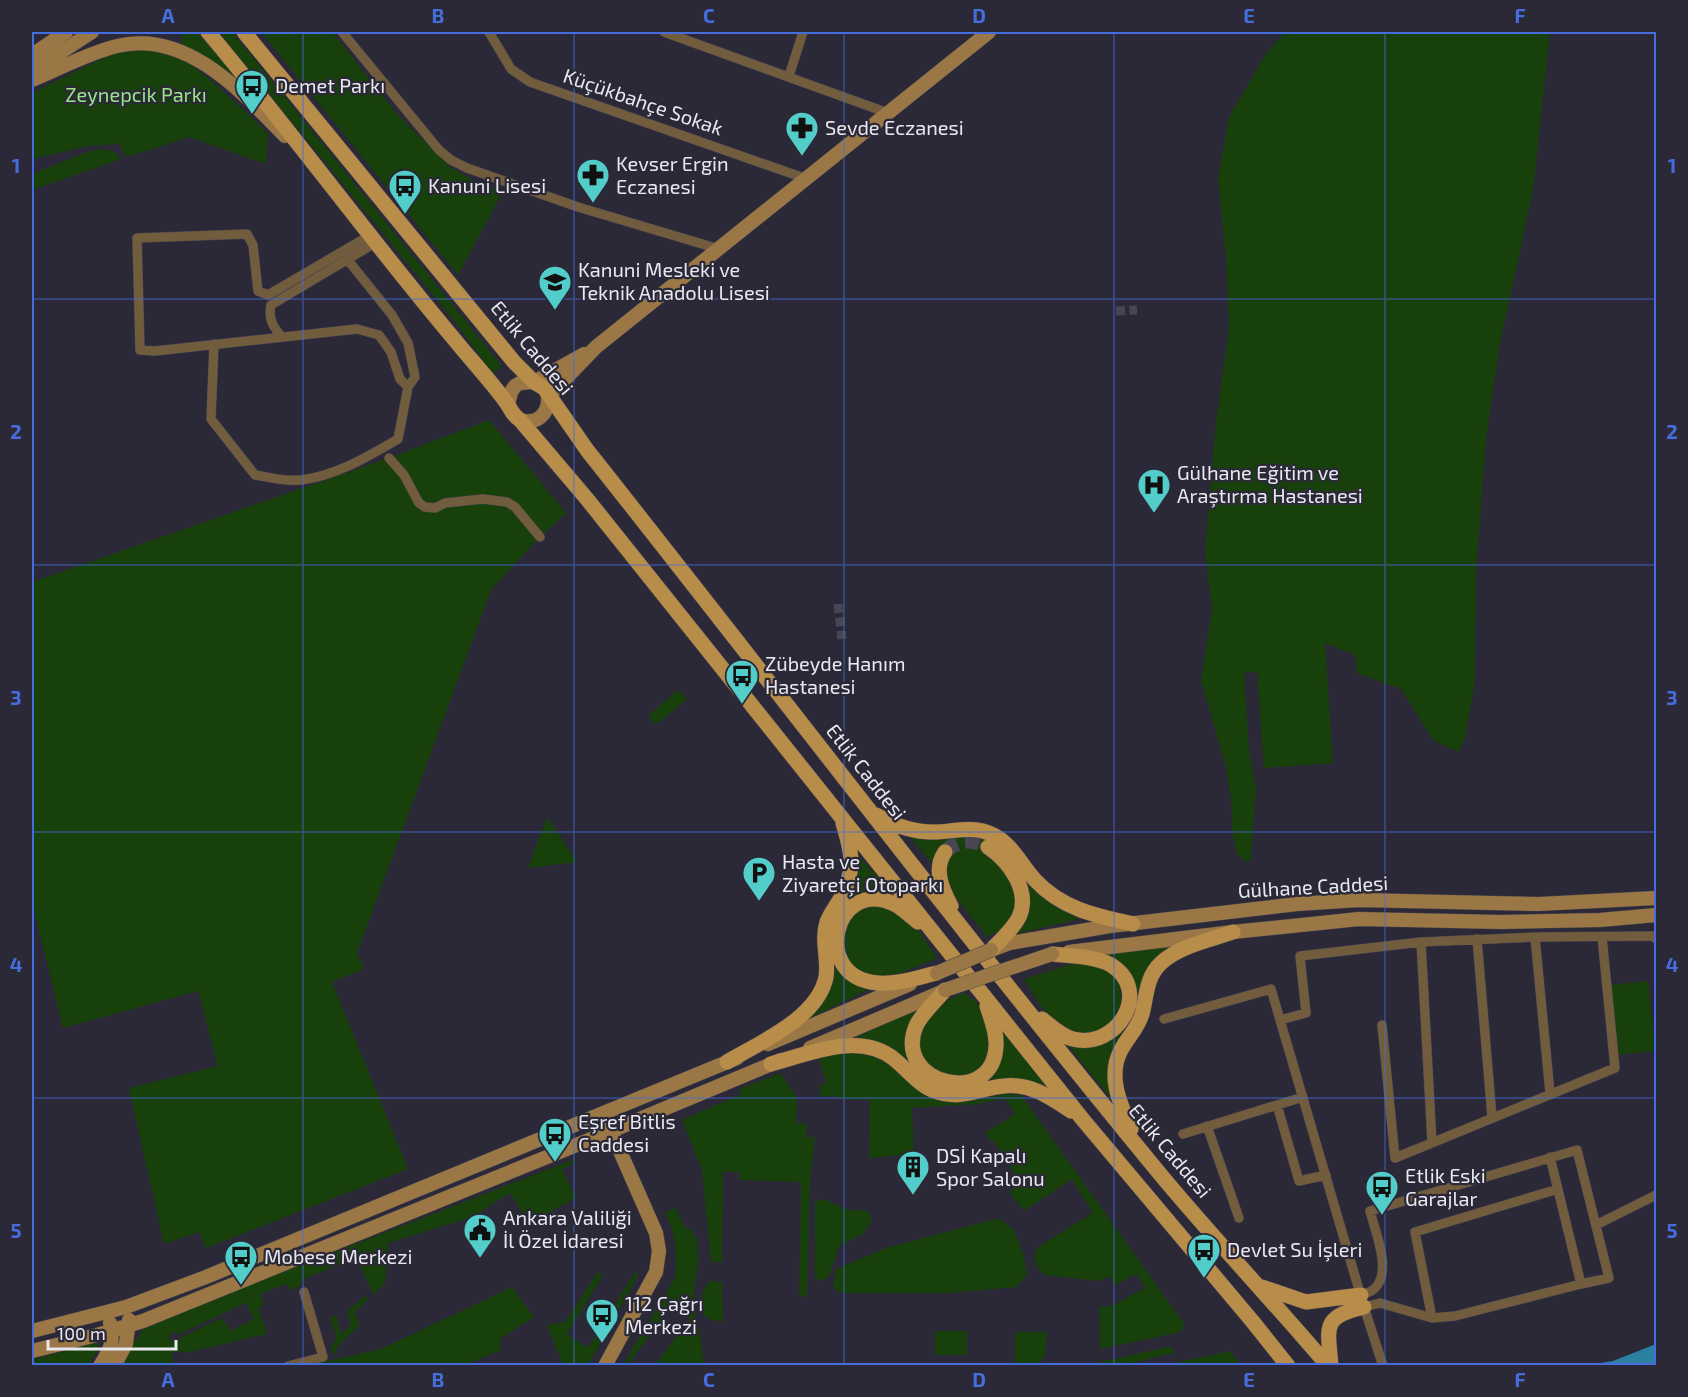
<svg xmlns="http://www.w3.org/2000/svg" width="1688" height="1397" viewBox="0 0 1688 1397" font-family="'Exo 2',sans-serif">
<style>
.green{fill:#18400b;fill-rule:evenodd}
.water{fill:#2c81a3}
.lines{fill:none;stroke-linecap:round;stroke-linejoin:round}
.street-tunnel{stroke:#484653;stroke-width:9;stroke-dasharray:9 4.5;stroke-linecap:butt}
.primary-tunnel{stroke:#484653;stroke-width:15;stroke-dasharray:15 8;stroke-linecap:butt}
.street-casing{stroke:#464451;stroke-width:10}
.secondary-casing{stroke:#464451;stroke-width:15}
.primary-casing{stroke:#464451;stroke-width:16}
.street{stroke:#725c3e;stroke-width:9}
.secondary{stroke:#9a7745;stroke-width:14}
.primary{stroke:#b88c49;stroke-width:15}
.secondary-bridge-casing{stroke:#464451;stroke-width:15;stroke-linecap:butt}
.secondary-bridge{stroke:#9a7745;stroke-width:14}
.grid{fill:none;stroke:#466ddd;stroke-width:1.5;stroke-opacity:0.55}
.labels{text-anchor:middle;stroke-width:4.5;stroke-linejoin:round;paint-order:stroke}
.poi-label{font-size:20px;fill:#e9e8f1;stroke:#2b2937;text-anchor:start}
.park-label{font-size:20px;fill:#99e585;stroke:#2b2937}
.street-label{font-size:20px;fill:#e9e8f1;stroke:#2b2937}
.neatline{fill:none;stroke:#466ddd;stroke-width:2}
.grid-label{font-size:20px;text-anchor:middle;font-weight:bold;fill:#466ddd}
</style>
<rect width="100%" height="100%" fill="#2b2937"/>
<path class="green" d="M 182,32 L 197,32 L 242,84 L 211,61 L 181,45 Z
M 219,32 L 232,32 L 502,366 L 493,373 L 452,318 Z
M 261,32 L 332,32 L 398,115 L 450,167 L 473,180 L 502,193 L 458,275 Z
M 1285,32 L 1550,32 L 1533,191 L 1499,348 L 1486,439 L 1476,572 L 1475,681 L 1465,737 L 1459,752 L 1434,741 L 1401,689 L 1357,673 L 1355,655 L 1325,643 L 1333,763 L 1264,768 L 1257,672 L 1244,673 L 1249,751 L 1256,787 L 1251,858 L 1248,863 L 1237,854 L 1233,838 L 1231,798 L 1226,767 L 1201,680 L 1212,609 L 1205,552 L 1216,422 L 1229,328 L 1226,257 L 1218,179 L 1229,117 L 1266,54 Z
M 132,51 L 154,51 L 183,59 L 212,81 L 268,133 L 266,164 L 189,137 L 127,157 L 121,149 L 120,142 L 118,144 L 88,146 L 32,159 L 32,93 L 109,55 Z
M 100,149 L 113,151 L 121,159 L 32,190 L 32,174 L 87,152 Z
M 489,420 L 566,513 L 532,545 L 491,590 L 357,953 L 364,969 L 332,982 L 408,1169 L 206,1248 L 199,1232 L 164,1244 L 129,1088 L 218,1066 L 198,991 L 63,1028 L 32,902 L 32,582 L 389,458 Z
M 678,690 L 687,699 L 661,721 L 655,724 L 649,717 L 650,714 Z
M 547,817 L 577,862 L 528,868 Z
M 980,835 L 997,843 L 1055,906 L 1079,919 L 1012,935 L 1025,913 L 1009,870 L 1018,909 L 1005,928 L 987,937 L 946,884 L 936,856 L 932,863 L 909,836 Z
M 856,853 L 897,899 C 834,874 801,969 873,987 L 806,1020 L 820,1005 L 829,989 L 832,973 L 830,929 L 854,882 L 856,867 Z
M 868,906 L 890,908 L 917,929 L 937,958 L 891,977 L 868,976 L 852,967 L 842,946 L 846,922 L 851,915 Z
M 1199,941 L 1165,953 L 1139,1005 L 1110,1071 L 1111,1099 L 1064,1040 C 1101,1040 1125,1047 1133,1003 L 1101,953 Z
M 1075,963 C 1087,965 1100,966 1111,973 C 1115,976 1118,983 1120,989 C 1129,1023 1090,1047 1061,1027 C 1045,1016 1034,995 1024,979 Z
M 1648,981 L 1655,1051 L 1617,1055 L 1610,985 Z
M 964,993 L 973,999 L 985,1013 L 993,1042 L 981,1070 L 957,1078 L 920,1063 C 920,1053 917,1042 918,1033 C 920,1018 950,996 964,993 Z
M 925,1005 L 928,1007 C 916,1018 908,1030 911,1048 C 919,1107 1018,1098 995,1024 L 999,1021 L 1052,1091 C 1039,1084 1024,1079 1008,1080 C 984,1081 965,1094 940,1087 C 906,1078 901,1044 856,1042 L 853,1039 Z
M 842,1052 L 867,1054 L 889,1062 L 952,1100 L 980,1099 L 1003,1094 L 1021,1095 L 1185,1325 L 1180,1332 L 1100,1349 L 1099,1307 L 1112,1306 L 1145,1288 L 1137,1274 L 1115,1285 L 1109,1276 L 1099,1281 L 1045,1275 C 1036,1269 1031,1256 1038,1247 L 1093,1213 L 1072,1179 L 1024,1211 L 1009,1192 L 1021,1184 L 994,1141 L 991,1142 L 985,1133 L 1015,1114 L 1005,1098 L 978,1104 L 912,1108 L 914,1154 L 869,1158 L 870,1100 L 837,1099 L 836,1095 L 821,1097 L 819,1086 L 827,1083 L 819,1059 Z
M 780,1073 L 797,1097 L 796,1123 L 807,1124 L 806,1137 L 815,1137 L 810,1181 L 807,1297 L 799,1296 L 801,1182 L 739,1180 L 739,1172 L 723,1172 L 722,1262 L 711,1262 L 702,1170 L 682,1120 L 741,1094 L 739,1089 Z
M 573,1160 L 574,1164 L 562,1169 L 576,1198 L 529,1223 L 510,1193 L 472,1217 L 388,1243 L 385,1284 L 373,1294 L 356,1258 L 301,1280 L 302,1285 L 289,1290 L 286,1284 L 260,1294 L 264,1305 L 258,1308 L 267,1334 L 185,1353 L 184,1351 L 172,1353 L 172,1365 L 121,1366 L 142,1330 L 249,1285 ZM 246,1303 L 254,1319 L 231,1331 L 222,1318 L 180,1338 L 177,1342 L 170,1341 L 169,1336 L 173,1332 L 179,1334 Z
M 820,1199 C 831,1200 838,1207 849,1210 C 856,1211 862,1209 869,1212 L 872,1220 L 863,1234 L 839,1246 L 829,1276 L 821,1281 L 815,1277 L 815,1202 Z
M 676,1208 L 684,1226 L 692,1231 L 697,1239 L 698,1263 L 694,1290 L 696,1316 L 692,1320 L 699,1329 L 704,1365 L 655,1365 L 690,1318 L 673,1305 L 629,1363 L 632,1365 L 623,1365 L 675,1278 C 678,1255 675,1233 665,1212 Z
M 999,1218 L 1014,1230 L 1024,1256 L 1027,1275 L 1016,1287 L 948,1293 L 842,1293 L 833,1288 L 836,1269 L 886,1248 Z
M 598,1272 L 603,1275 L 567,1334 L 588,1348 L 635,1272 L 639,1274 L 588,1365 L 554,1365 L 562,1362 L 547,1325 L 565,1322 Z
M 709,1281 L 722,1282 L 723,1322 L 709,1319 L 704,1315 L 702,1294 Z
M 512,1287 L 534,1317 L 500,1339 L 501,1350 L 465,1365 L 305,1366 L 381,1349 Z
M 365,1296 L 368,1299 L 355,1312 L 360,1325 L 336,1348 L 337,1353 L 332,1354 L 331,1345 L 337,1339 L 330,1317 L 335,1315 L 342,1334 L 351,1325 L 347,1311 Z
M 935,1331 L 967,1331 L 967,1355 L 935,1355 Z
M 1015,1332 L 1047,1332 L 1045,1355 L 1038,1365 L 1015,1365 Z
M 93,1343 L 98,1344 L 99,1348 L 88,1365 L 32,1365 L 32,1360 Z
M 1168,1347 L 1172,1347 L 1174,1353 L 1122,1365 L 1093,1365 L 1096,1363 Z
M 1230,1351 L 1238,1362 L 1237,1365 L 1165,1365 Z"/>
<path class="water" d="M 1656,1344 L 1656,1365 L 1588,1365 L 1613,1361 Z"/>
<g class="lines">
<path class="street-tunnel" d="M 1116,311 L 1137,310
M 838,604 L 842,639"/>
<path class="primary-tunnel" d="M 945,852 C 957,839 973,838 988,847"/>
<g class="street-casing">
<path id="street" d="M 342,32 L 439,150 L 451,160 L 467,168 L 578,207 L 719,249
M 489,32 L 511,69 L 530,82 L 807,179
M 664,32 L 888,113
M 789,76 L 803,32
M 347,259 L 392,315 L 408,343 L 415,377 L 408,387 L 400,379 L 391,352 L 379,335 L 357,329 L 155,351 L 140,350 L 137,238 L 247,234 L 253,245 L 258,291 L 268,295 L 369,236
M 282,337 C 273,327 268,319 271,305 L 375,243
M 214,344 L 211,419 L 255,475 C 269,477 286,482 301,480 C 336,476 369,456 398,439 L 408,387
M 389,458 L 404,475 L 419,503 L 425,507 L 435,508 L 445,503 L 483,499 L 507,502 L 515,507 L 540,537
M 1535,937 L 1550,1093
M 1477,939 L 1492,1117
M 1421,942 L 1432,1142
M 1164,1019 L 1271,989 L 1364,1307 L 1383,1366
M 1280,1020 L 1306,1013 L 1300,956 L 1421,942 L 1535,937 L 1653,936 L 1656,939
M 1382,1025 L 1395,1158 L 1615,1068 L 1602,937
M 1277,1105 L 1299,1181 L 1326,1175
M 1207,1126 L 1239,1218
M 1183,1134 L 1303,1097
M 1596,1225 L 1656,1195
M 1361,1295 C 1364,1294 1371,1292 1374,1289 C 1393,1273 1375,1231 1370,1211 L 1577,1150 L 1609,1278 L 1581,1284
M 1364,1307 L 1380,1303 L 1432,1318 L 1455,1316 L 1581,1284 L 1550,1157
M 1432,1318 L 1415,1232 L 1558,1189
M 288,1366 L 323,1357 L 304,1292"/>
</g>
<g class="secondary-casing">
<path id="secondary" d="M 32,55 L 66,32
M 32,71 L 92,32
M 32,80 C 59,69 88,53 117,46 C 186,29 242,92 285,136
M 508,405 L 511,392 L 515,386 L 520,383 L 534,382 L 584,354
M 520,420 C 536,425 549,415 548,397 L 596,347 L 989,32
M 991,950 L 1010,943 L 1110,926 L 1297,904 L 1359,900 L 1539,904 L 1656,898
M 1069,952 L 1233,932 L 1359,919 L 1500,922 L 1600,920 L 1656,915
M 768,1044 L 910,984
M 810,1048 L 944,991
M 32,1331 L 126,1307 L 206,1277 L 737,1058
M 32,1351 L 97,1335 L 143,1321 L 611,1131 L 781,1060
M 100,1366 C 111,1348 114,1343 110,1323
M 114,1366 L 126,1344 L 129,1320
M 605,1366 L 656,1272 L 659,1251 L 656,1233 L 608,1124"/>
</g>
<g class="primary-casing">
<path id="primary" d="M 208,32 C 292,132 369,238 454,339 C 471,360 490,380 506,402 C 511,409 512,415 520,420 L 587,499 L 1084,1121 L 1253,1322 L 1288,1366
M 244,32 L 514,362 L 534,382 L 544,388 L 587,450 C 778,691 964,936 1160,1174 C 1214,1239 1273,1301 1328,1366
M 876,815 C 895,826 915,833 937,832 C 955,831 974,826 991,834 C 1011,842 1021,865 1035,880 C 1062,909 1096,916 1133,924
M 988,847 C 1009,861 1031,891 1019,917 C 1013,929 1001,940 991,950
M 945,852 C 933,869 942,889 951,906
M 918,922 C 910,916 902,907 892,903 C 834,878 810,978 878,983 C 897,985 919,977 937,973
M 945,990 C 936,1001 922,1013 916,1026 C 892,1084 993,1109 996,1046 C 997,1032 991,1019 987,1006
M 1042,1019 C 1051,1026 1061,1036 1073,1039 C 1117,1050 1153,991 1111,965 C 1095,956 1070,956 1052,954
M 727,1062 C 759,1043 818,1018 826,977 C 829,959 821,940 827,922 C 830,914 836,906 841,898 C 856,869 852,853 843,823
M 771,1064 C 808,1054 859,1031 894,1059 C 908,1070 919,1086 937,1092 C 961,1100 981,1088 1004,1086 C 1030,1083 1050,1097 1071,1111
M 1131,1129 C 1120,1104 1107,1076 1121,1050 C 1128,1037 1138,1028 1142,1014 C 1147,995 1146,977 1161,963 C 1179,946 1210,940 1233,932
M 1262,1287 L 1306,1302 L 1361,1295
M 1331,1366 C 1328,1327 1321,1317 1364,1307"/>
</g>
<use href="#street" class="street"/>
<use href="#secondary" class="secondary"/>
<use href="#primary" class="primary"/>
<g class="secondary-bridge-casing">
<path id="secondary-bridge" d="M 937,973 L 991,950
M 945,990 L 1052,954"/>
</g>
<use href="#secondary-bridge" class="secondary-bridge"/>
</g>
<path class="grid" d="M 303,32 L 303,1366M 574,32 L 574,1366M 844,32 L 844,1366M 1114,32 L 1114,1366M 1385,32 L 1385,1366M 32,299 L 1656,299M 32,565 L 1656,565M 32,832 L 1656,832M 32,1098 L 1656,1098"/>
<defs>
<g id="bus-pin" transform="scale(1.725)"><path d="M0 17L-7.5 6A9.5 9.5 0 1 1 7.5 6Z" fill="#53cdc9" stroke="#2b2937"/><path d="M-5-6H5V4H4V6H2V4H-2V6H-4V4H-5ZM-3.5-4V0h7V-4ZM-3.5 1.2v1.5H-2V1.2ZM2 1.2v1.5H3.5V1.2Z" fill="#111"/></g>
<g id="pharmacy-pin" transform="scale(1.725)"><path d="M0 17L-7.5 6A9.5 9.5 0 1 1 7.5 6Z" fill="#53cdc9" stroke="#2b2937"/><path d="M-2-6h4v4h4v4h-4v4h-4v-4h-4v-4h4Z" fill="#111"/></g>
<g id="school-pin" transform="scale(1.725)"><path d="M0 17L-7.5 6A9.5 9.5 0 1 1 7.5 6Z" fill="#53cdc9" stroke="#2b2937"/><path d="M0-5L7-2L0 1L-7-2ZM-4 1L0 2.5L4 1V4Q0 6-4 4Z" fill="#111"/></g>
<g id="hospital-pin" transform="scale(1.725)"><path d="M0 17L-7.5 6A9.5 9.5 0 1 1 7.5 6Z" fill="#53cdc9" stroke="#2b2937"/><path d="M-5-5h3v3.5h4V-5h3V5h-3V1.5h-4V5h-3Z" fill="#111"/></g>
<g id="parking-pin" transform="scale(1.725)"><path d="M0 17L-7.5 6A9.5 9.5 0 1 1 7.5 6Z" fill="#53cdc9" stroke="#2b2937"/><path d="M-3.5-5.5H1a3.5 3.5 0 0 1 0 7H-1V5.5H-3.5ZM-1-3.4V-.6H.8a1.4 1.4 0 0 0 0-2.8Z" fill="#111"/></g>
<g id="building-pin" transform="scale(1.725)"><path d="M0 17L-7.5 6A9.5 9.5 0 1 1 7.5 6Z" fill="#53cdc9" stroke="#2b2937"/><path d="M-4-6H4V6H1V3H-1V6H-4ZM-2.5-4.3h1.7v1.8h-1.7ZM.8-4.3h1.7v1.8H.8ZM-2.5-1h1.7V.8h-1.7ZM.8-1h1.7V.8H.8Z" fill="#111"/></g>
<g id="civic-pin" transform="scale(1.725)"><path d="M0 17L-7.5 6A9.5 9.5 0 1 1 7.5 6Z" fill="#53cdc9" stroke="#2b2937"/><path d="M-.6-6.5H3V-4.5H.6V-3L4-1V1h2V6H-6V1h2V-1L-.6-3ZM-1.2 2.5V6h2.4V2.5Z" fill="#111"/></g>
</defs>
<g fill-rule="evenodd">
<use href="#bus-pin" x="252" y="86"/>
<use href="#pharmacy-pin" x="802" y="128"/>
<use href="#pharmacy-pin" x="593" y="175"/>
<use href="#bus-pin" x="405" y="186"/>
<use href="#school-pin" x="555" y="282"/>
<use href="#hospital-pin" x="1154" y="485"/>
<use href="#bus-pin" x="742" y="676"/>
<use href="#parking-pin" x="759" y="873"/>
<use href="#bus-pin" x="555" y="1134"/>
<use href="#building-pin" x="913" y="1167"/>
<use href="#bus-pin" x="1382" y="1187"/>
<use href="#civic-pin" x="480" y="1230"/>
<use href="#bus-pin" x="1204" y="1250"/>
<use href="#bus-pin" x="241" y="1257"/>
<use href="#bus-pin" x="602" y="1315"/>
</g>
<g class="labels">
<g class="poi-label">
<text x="275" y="93">Demet Parkı</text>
<text x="825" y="135">Sevde Eczanesi</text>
<text x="616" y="171">Kevser Ergin<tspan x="616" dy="23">Eczanesi</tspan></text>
<text x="428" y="193">Kanuni Lisesi</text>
<text x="578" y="277">Kanuni Mesleki ve<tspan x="578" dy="23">Teknik Anadolu Lisesi</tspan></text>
<text x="1177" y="480">Gülhane Eğitim ve<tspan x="1177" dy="23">Araştırma Hastanesi</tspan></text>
<text x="765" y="671">Zübeyde Hanım<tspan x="765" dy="23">Hastanesi</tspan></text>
<text x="782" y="869">Hasta ve<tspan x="782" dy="23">Ziyaretçi Otoparkı</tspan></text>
<text x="578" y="1129">Eşref Bitlis<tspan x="578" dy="23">Caddesi</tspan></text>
<text x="936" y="1163">DSİ Kapalı<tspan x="936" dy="23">Spor Salonu</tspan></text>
<text x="1405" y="1183">Etlik Eski<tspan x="1405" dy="23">Garajlar</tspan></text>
<text x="503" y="1225">Ankara Valiliği<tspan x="503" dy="23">İl Özel İdaresi</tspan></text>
<text x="1227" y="1257">Devlet Su İşleri</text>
<text x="264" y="1264">Mobese Merkezi</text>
<text x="625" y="1311">112 Çağrı<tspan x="625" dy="23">Merkezi</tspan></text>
</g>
<g class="park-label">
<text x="136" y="102">Zeynepcik Parkı</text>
</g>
<g class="street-label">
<text transform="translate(643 102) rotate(19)" y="7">Küçükbahçe Sokak</text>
<text transform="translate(532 348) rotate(50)" y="7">Etlik Caddesi</text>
<text transform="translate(866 772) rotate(52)" y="7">Etlik Caddesi</text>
<text transform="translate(1313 887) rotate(-3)" y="7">Gülhane Caddesi</text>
<text transform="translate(1170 1151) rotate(50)" y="7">Etlik Caddesi</text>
</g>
</g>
<rect width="1688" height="1397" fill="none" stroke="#2b2937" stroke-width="66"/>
<path d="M48 1340v9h128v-9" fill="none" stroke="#e9e8f1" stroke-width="3"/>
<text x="57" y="1340" font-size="18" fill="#e9e8f1" stroke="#2b2937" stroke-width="4.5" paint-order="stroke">100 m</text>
<rect x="33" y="33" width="1622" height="1331" class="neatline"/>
<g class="grid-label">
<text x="168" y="23">A</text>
<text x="438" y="23">B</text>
<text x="709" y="23">C</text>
<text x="979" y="23">D</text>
<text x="1249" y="23">E</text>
<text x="1520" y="23">F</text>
<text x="16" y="173">1</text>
<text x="1672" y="173">1</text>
<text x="16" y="439">2</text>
<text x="1672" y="439">2</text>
<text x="16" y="705">3</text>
<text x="1672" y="705">3</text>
<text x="16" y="972">4</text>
<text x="1672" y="972">4</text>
<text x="16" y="1238">5</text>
<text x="1672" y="1238">5</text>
<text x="168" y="1387">A</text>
<text x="438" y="1387">B</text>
<text x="709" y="1387">C</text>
<text x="979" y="1387">D</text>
<text x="1249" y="1387">E</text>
<text x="1520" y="1387">F</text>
</g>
</svg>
